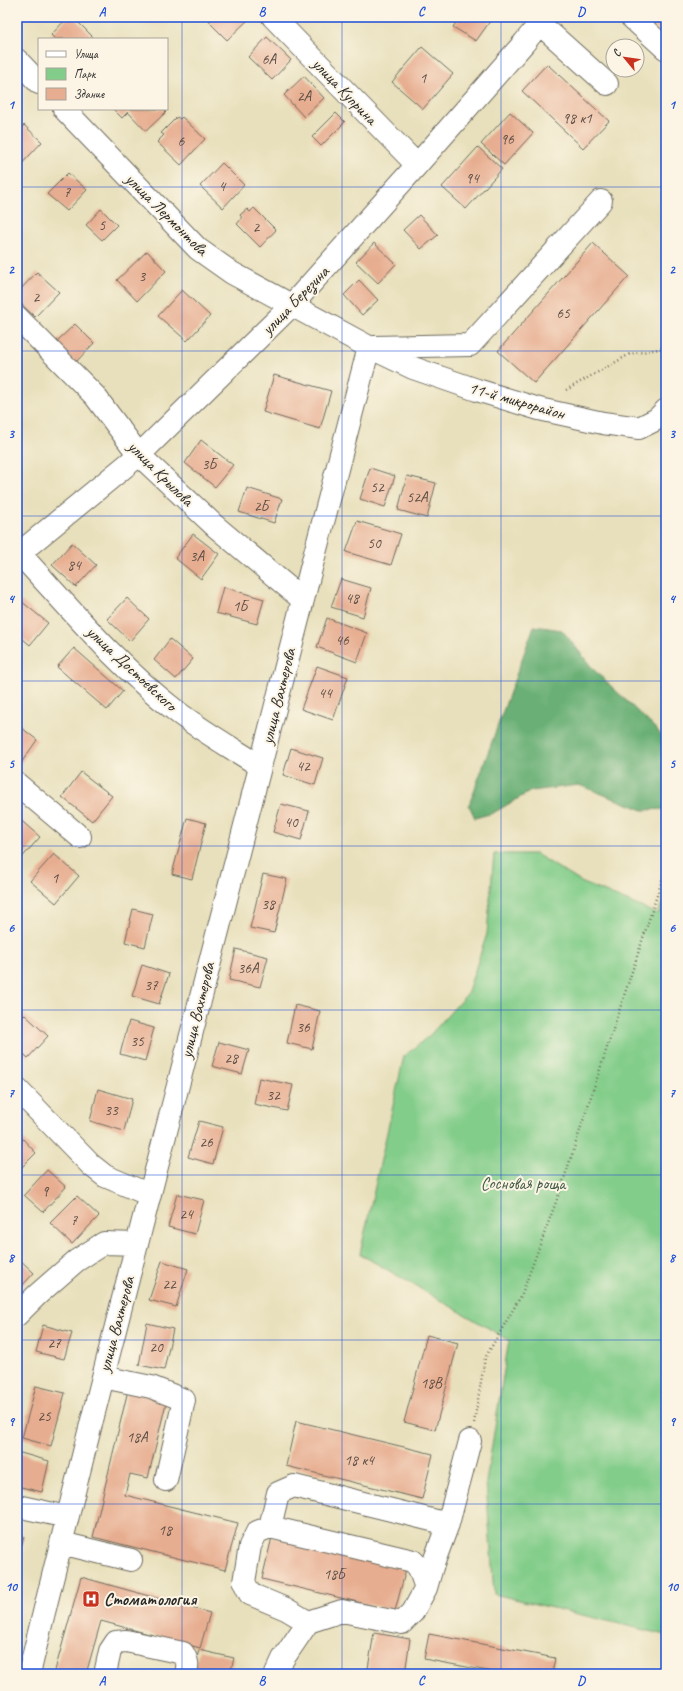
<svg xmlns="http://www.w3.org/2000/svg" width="683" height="1691" viewBox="0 0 683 1691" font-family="Caveat,sans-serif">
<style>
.green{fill:#83cd8a;stroke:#577c5a}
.forest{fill:#6ab076;stroke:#4a6e50}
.building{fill:#e7ad90}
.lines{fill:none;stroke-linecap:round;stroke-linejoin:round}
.minor-casing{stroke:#6d6a5e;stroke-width:24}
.path{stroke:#6d6a5e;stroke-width:2.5;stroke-dasharray:1 3;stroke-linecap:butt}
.minor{stroke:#fff;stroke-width:22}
.grid{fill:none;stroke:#1d4ed8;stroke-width:1;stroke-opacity:0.55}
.labels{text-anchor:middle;stroke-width:4;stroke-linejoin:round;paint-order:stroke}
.number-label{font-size:15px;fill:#5a4c44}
.street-label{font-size:17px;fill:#2b2b2b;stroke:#fcf5e5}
.park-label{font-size:17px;fill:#455c48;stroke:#fcf5e5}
.poi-label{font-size:17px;font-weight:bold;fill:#2b2b2b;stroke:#fcf5e5;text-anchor:start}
.neatline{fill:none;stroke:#1d4ed8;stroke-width:1.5}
.grid-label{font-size:13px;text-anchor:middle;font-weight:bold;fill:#1d4ed8}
</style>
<rect width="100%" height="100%" fill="#fcf5e5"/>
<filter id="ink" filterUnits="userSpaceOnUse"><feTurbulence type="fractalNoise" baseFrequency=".025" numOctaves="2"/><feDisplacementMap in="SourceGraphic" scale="8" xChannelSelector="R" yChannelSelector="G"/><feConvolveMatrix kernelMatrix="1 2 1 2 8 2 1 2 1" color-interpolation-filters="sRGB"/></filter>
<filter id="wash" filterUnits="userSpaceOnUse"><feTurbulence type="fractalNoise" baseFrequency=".012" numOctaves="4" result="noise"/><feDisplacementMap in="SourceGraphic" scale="16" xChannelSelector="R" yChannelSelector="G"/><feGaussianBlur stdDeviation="0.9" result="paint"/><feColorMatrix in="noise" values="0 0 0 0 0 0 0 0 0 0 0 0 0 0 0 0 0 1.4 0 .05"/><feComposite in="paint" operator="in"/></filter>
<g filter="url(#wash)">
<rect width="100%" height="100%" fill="#e8e0bc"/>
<path class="green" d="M 494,854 L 536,854 L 581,882 L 658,914 L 666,891 L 666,1635 L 494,1594 L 486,1482 L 509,1340 L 360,1254 L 404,1056 L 430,1035 L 467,994 L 487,934 Z"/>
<path class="forest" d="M 534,626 L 562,630 L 593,669 L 658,731 L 666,743 L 666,809 L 643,810 L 579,785 L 531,791 L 493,813 L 475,818 L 469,805 Z"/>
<g id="blocks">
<path class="building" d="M 68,17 L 73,17 L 93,37 L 91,39 L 55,39 L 51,35 Z
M 209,17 L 249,17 L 250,18 L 227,40 L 209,22 L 212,19 Z
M 460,17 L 493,17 L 476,41 L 453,27 Z
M 644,17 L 666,17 L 666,37 Z
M 267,37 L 291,60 L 272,80 L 248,57 Z
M 422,47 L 453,74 L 423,109 L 392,82 Z
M 547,64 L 609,121 L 583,148 L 522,91 Z
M 304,76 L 324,98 L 304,117 L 284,95 Z
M 113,109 L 163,109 L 166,112 L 146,131 L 128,112 L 122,118 Z
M 510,112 L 533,133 L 504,165 L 481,144 Z
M 336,113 L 345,122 L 321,146 L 312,137 Z
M 177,117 L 180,119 L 182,117 L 205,139 L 181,165 L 157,142 L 164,135 L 161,133 Z
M 24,125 L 42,142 L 17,169 L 17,133 Z
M 478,147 L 502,169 L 466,209 L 442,187 Z
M 222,163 L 244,185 L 223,208 L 200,186 Z
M 68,173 L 87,190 L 67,211 L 47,194 Z
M 254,208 L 276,230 L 260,247 L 237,224 L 242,218 L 240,215 L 247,209 L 250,212 Z
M 101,209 L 117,225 L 102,240 L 86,225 Z
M 419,215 L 438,235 L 421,249 L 403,230 Z
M 374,243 L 396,264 L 378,283 L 356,262 Z
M 593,243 L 629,276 L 534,383 L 498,351 Z
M 147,251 L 166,271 L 137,301 L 117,280 Z
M 37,272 L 59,292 L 35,317 L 17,300 L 17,293 Z
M 359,280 L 378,300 L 362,315 L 344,295 Z
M 182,290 L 210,316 L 187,341 L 158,316 Z
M 75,324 L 94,343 L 75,363 L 55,343 Z
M 274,375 L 331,391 L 320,429 L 263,412 Z
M 201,440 L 233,465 L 215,487 L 185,463 Z
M 370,468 L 395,476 L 385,507 L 360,499 Z
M 407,476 L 436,483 L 427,518 L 398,510 Z
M 247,488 L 282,499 L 274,523 L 239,512 Z
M 357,521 L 401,534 L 391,565 L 346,552 Z
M 193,534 L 219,554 L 201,579 L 175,558 Z
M 72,543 L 96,565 L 76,587 L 52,565 Z
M 341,579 L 371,588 L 363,617 L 331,607 Z
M 223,587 L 264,599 L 257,624 L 216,613 Z
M 127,598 L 149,619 L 130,641 L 107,619 Z
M 21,601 L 48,623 L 30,645 L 17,634 L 17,607 Z
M 327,618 L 367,633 L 357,662 L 317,647 Z
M 170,639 L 193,659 L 176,679 L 154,660 Z
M 74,648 L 123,691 L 107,710 L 57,667 Z
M 317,666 L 348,677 L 333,720 L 301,709 Z
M 17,724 L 37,740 L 21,763 L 17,760 Z
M 291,748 L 323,758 L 315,785 L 283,775 Z
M 81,772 L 112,796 L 92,821 L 62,797 Z
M 281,804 L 309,811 L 301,840 L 273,832 Z
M 17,817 L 40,837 L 18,862 L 17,861 Z
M 187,818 L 206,823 L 192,879 L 172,874 Z
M 54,854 L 79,876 L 56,903 L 30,881 Z
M 263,874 L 287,879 L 274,933 L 250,928 Z
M 133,909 L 153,914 L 145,947 L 125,942 Z
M 236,949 L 268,957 L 260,987 L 229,980 Z
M 142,965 L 169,974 L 159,1004 L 132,996 Z
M 295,1005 L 320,1011 L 312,1049 L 287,1043 Z
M 24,1014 L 48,1036 L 28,1058 L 17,1048 L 17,1022 Z
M 129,1021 L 154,1028 L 145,1061 L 120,1054 Z
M 219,1042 L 249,1050 L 242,1074 L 212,1066 Z
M 259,1078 L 293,1085 L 287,1111 L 254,1104 Z
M 98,1089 L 132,1099 L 124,1131 L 90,1121 Z
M 199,1121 L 223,1127 L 213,1164 L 188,1157 Z
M 22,1138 L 36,1153 L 17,1172 L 17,1143 Z
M 47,1170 L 66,1187 L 43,1212 L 24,1195 Z
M 177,1194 L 204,1200 L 195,1234 L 168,1227 Z
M 77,1196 L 99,1216 L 72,1244 L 50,1223 Z
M 17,1257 L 34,1273 L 17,1291 Z
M 162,1261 L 188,1269 L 176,1307 L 149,1300 Z
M 147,1323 L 173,1329 L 164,1370 L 139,1365 Z
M 43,1325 L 72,1333 L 64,1359 L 36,1352 Z
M 427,1335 L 458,1343 L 435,1430 L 404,1422 Z
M 36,1386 L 65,1393 L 51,1446 L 22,1438 Z
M 128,1390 L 167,1399 L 148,1478 L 130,1474 L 125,1495 L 238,1523 L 225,1570 L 93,1537 Z
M 296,1421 L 433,1454 L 422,1499 L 286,1466 Z
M 17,1452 L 49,1461 L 42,1492 L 17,1486 Z
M 17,1535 L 24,1537 L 17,1560 Z
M 272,1537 L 406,1569 L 395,1611 L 262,1579 Z
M 81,1577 L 210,1613 L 200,1648 L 101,1621 L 86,1674 L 54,1674 Z
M 374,1633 L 410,1639 L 405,1674 L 367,1674 Z
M 429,1634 L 555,1658 L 552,1674 L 504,1674 L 424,1659 Z
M 199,1650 L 234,1658 L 230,1674 L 193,1674 Z"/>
</g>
</g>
<g filter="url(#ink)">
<use href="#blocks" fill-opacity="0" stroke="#6d6a5e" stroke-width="1"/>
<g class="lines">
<g class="minor-casing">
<path id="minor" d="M 273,17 L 417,165
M 631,17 L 666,49
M 540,24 L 607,84
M 17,60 L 39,83
M 64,109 L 198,249 L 232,273 L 369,347 L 413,368 L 477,390 L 539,409 L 603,423 L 639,428 L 657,419 L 666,410
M 17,317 L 95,396 L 139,455 L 215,526 L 302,599
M 374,347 L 470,345 L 601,201
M 19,553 C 69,607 117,666 176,711 C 202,731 232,748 260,766
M 17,555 L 139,455 L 291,306 L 417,165 L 524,43 L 545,17
M 17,784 L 80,837
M 17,1089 L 91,1165 L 105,1176 L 150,1195
M 17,1315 L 37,1295 L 76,1261 L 104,1243 L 137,1244
M 103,1377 L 151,1387 L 184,1400 L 166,1480
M 17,1506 L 67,1517
M 270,1527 L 278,1493 L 294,1486 L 448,1524
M 61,1543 L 131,1560
M 308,1622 L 286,1609 L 250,1594 L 244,1582 L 250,1546 L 257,1532 L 270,1527 L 413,1561 L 419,1568 L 426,1588
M 29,1674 C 84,1446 143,1220 202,993 C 257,778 312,562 369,347
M 105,1674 L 110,1651 L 116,1642 L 126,1641 L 183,1653 C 188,1661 188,1665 186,1674
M 276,1674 L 283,1659 L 308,1622 L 342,1611 L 402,1623 L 413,1612 L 426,1588 L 432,1567 L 448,1524 L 470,1441"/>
</g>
<path class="path" d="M 566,390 L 630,354 L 666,348
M 474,1423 L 485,1358 L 521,1296 L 560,1191 L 666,868"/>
<use href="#minor" class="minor"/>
</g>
</g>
<path class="grid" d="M 182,17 L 182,1674M 342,17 L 342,1674M 501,17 L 501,1674M 17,187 L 666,187M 17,351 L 666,351M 17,516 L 666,516M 17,681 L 666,681M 17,846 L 666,846M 17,1010 L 666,1010M 17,1175 L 666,1175M 17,1340 L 666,1340M 17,1504 L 666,1504"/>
<defs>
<g id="hospital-square" transform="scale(0.9)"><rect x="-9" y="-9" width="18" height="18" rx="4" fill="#c8321e" stroke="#fcf5e5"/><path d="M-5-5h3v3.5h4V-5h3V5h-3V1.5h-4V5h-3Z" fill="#fff"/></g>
</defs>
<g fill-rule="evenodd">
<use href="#hospital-square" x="91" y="1599"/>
</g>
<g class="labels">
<g class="number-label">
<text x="269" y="64">6А</text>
<text x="423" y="83">1</text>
<text x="304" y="101">2А</text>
<text x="577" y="123">98 к1</text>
<text x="507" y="144">96</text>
<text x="181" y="146">6</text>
<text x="472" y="183">94</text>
<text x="222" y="191">4</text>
<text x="67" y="197">7</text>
<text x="102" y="230">5</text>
<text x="256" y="232">2</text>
<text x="142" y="281">3</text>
<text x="36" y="302">2</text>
<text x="563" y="318">65</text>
<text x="209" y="469">3Б</text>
<text x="377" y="492">52</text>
<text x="417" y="502">52А</text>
<text x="261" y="511">2Б</text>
<text x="374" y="548">50</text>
<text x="197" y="561">3А</text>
<text x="74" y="570">84</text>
<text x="352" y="603">48</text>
<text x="240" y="611">1Б</text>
<text x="342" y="645">46</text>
<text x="325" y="698">44</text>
<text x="303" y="771">42</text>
<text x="291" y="827">40</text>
<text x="55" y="883">1</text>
<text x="268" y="909">38</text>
<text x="248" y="973">36А</text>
<text x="151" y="990">37</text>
<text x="303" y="1032">36</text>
<text x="137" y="1046">35</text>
<text x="231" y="1063">28</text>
<text x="273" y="1100">32</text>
<text x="111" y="1115">33</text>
<text x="206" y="1147">26</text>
<text x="45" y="1196">9</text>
<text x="186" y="1219">24</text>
<text x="74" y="1225">7</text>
<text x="169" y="1289">22</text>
<text x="54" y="1348">27</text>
<text x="156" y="1352">20</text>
<text x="431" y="1388">18В</text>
<text x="44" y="1421">25</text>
<text x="137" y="1442">18А</text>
<text x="359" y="1465">18 к4</text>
<text x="165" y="1535">18</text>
<text x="334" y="1579">18Б</text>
</g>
<g class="street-label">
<text transform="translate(345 91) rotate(46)" y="6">улица Куприна</text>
<text transform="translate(167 214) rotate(45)" y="6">улица Лермонтова</text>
<text transform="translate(295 300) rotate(-46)" y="6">улица Березина</text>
<text transform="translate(517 400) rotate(16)" y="6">11-й микрорайон</text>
<text transform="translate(161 473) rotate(45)" y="6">улица Крылова</text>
<text transform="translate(132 668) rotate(43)" y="6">улица Достоевского</text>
<text transform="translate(278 696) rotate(-76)" y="6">улица Вахтерова</text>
<text transform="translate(197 1010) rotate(-76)" y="6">улица Вахтерова</text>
<text transform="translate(116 1324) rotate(-75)" y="6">улица Вахтерова</text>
</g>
<g class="park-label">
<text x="523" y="1189">Сосновая роща</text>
</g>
<g class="poi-label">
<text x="104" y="1605">Стоматология</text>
</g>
</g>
<rect width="683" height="1691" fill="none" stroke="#fcf5e5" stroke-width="44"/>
<rect x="38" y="38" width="130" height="72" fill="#fcf5e5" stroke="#a8a49b"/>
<rect x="46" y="51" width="20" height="6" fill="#ffffff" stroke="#a8a49b"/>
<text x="74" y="58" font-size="12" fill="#2b2b2b">Улица</text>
<rect x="46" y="68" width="20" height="12" fill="#83cd8a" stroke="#a8a49b"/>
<text x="74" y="78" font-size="12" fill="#2b2b2b">Парк</text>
<rect x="46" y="88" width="20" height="12" fill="#e7ad90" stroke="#a8a49b"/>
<text x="74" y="98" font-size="12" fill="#2b2b2b">Здание</text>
<g transform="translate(625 58) rotate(299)"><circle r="19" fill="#fcf5e5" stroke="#a8a49b"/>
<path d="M0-3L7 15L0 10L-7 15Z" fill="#c8321e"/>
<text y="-6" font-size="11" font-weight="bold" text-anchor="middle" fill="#2b2b2b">С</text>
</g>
<rect x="22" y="22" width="639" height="1647" class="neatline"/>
<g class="grid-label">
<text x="102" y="16">A</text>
<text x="262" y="16">B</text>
<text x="421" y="16">C</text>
<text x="581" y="16">D</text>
<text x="11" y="109">1</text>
<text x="672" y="109">1</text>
<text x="11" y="274">2</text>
<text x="672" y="274">2</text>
<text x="11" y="438">3</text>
<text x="672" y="438">3</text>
<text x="11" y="603">4</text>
<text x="672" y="603">4</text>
<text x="11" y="768">5</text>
<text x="672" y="768">5</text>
<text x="11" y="932">6</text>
<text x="672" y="932">6</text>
<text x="11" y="1097">7</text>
<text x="672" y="1097">7</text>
<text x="11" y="1262">8</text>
<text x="672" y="1262">8</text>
<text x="11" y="1426">9</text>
<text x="672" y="1426">9</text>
<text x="11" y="1591">10</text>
<text x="672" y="1591">10</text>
<text x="102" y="1685">A</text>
<text x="262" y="1685">B</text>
<text x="421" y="1685">C</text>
<text x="581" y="1685">D</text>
</g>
</svg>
